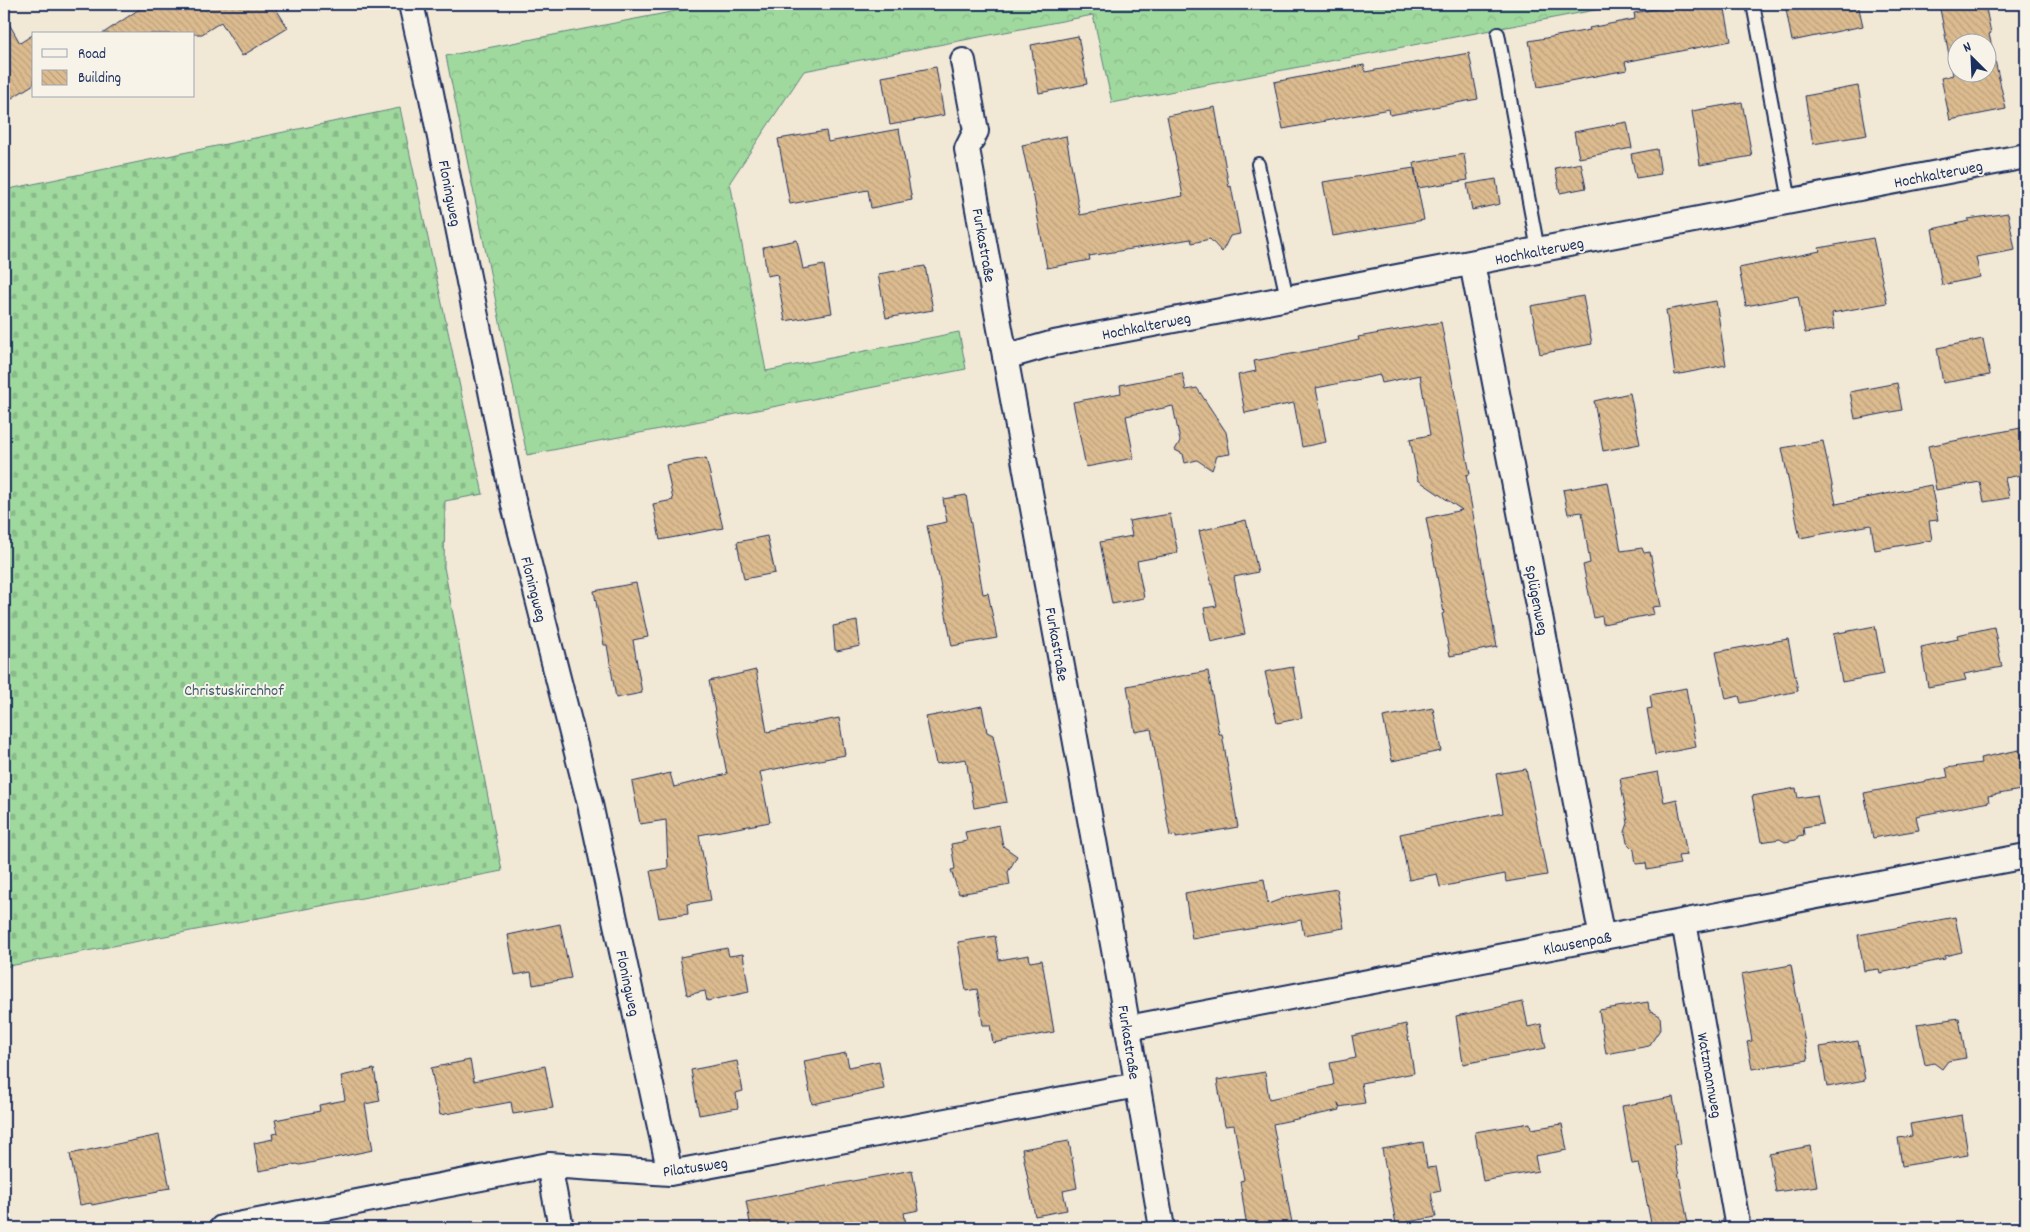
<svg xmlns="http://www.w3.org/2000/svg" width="2030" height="1232" viewBox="0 0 2030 1232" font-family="Dekko,sans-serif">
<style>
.forest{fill:url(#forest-crowns);stroke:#5e847e}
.cemetery{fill:url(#cemetery-stones);stroke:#5e847e}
.building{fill:url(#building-back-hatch);stroke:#1b2f5e;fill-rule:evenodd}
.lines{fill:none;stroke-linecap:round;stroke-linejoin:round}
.service-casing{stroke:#1b2f5e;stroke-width:16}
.minor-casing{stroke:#1b2f5e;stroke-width:28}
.service{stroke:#f7f3e8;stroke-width:12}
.minor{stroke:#f7f3e8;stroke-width:24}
.labels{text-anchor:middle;stroke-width:4;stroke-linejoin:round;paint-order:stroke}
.street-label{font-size:16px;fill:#1b2f5e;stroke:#f7f3e8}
.park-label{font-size:16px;fill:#3c5a6e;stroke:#f7f3e8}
</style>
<defs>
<pattern id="forest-crowns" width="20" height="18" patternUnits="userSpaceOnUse" patternTransform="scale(1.25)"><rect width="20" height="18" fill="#a0d99e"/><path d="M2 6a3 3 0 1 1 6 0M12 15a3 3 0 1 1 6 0" fill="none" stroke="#89bb8a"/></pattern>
<pattern id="cemetery-stones" width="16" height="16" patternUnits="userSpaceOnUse" patternTransform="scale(1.25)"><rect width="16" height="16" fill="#a0d99e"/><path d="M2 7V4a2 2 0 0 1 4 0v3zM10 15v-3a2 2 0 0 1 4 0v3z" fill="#89bb8a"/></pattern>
<pattern id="building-back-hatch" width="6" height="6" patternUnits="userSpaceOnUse" patternTransform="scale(1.25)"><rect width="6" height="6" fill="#dcbb8f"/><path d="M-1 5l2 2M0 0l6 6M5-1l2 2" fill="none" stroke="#bca17e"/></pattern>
</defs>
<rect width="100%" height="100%" fill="#f2e8d6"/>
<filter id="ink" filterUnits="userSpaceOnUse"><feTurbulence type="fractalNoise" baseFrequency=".02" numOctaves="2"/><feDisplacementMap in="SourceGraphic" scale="10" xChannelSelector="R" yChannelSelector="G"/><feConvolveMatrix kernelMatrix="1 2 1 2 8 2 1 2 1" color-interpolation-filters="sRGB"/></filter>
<g filter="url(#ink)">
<path class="forest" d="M 712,4 L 1626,4 L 1112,103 L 1093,15 L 804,71 L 730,182 L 766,371 L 959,332 L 966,369 L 527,455 L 446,56 Z"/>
<path class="cemetery" d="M 400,108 L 483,494 L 445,501 L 444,567 L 502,871 L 4,967 L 4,190 Z"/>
<path class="building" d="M 147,4 L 273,4 L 288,28 L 242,56 L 221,22 L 202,34 L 102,34 Z
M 1681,4 L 1724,4 L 1731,41 L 1625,62 L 1627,70 L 1538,87 L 1529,41 L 1590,30 L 1589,28 L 1635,19 L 1634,13 Z
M 1785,4 L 1858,4 L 1863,26 L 1792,41 Z
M 1939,4 L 1985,4 L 1991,33 L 1989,34 L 2006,109 L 1950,120 L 1941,78 L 1953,75 ZM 1958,42 L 1988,42 L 1988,72 L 1958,72 Z
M 4,15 L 20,43 L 34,34 L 34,84 L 4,103 Z
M 1078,36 L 1087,84 L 1039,93 L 1031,45 Z
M 1469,53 L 1478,99 L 1390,115 L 1389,109 L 1283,129 L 1274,82 L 1364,65 L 1365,72 Z
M 936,67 L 944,115 L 890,125 L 882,77 Z
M 1858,86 L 1867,135 L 1813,144 L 1805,96 Z
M 1742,102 L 1752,156 L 1700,165 L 1692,111 Z
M 1215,107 L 1229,187 L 1231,186 L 1240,234 L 1230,236 L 1222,252 L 1210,239 L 1192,243 L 1191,239 L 1089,256 L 1090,260 L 1047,268 L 1033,192 L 1032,192 L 1022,145 L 1066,136 L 1080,215 L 1183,196 L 1167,116 Z
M 1627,122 L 1632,148 L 1579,158 L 1574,132 Z
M 899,129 L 912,200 L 871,208 L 868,190 L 790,204 L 778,139 L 826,131 L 828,142 Z
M 1657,149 L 1661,174 L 1636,178 L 1631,154 Z
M 1464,154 L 1468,180 L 1418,188 L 1414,163 Z
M 1581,163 L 1586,188 L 1560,193 L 1555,168 Z
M 1414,168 L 1424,220 L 1333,236 L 1323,182 Z
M 1496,179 L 1500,204 L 1472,210 L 1467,184 Z
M 2008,213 L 2015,250 L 1976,257 L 1980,277 L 1942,285 L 1932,229 L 1969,221 L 1968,219 Z
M 1873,238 L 1887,303 L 1832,313 L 1834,329 L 1805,333 L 1798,296 L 1746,306 L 1739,268 L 1820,251 L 1819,248 Z
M 797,240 L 803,269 L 824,265 L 832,313 L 785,321 L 777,274 L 767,276 L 763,247 Z
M 925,266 L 933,310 L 886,318 L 878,274 Z
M 1583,296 L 1592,344 L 1540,354 L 1531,306 Z
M 1716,301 L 1726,365 L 1675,375 L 1666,310 Z
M 1441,322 L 1470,474 L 1466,475 L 1497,647 L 1450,656 L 1442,614 L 1444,613 L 1426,518 L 1462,510 L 1418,480 L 1410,439 L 1430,435 L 1420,375 L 1382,383 L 1380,375 L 1316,388 L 1326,442 L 1302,447 L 1294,403 L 1245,413 L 1238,375 L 1256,371 L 1254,361 L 1328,347 L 1359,340 L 1358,337 Z
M 1983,339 L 1990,375 L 1943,383 L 1937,348 Z
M 1182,373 L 1186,390 L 1197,388 L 1226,432 L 1230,454 L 1217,456 L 1212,470 L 1197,460 L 1185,463 L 1183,454 L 1175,450 L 1180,441 L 1173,406 L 1126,416 L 1134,458 L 1086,467 L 1073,402 L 1121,393 L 1120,385 Z
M 1897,383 L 1902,410 L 1855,419 L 1850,392 Z
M 1630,393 L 1640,444 L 1603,451 L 1594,401 Z
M 2026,427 L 2026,474 L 2005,478 L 2009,498 L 1984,502 L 1980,482 L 1936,490 L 1928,446 Z
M 1823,441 L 1836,504 L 1931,485 L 1938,520 L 1929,521 L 1932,540 L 1875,550 L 1871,525 L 1800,538 L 1782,448 Z
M 706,458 L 723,528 L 660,540 L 653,504 L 673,500 L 666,465 Z
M 1608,482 L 1621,551 L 1642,548 L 1644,553 L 1650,552 L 1661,606 L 1652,607 L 1654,614 L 1603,624 L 1602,616 L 1594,618 L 1583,565 L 1590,563 L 1582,512 L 1568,514 L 1563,490 Z
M 966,495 L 983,594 L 988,593 L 997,638 L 952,646 L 938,572 L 937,572 L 927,526 L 947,522 L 943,499 Z
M 1170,514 L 1178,553 L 1137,561 L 1144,598 L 1112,604 L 1100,542 L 1132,536 L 1129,521 Z
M 1246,520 L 1258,572 L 1234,577 L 1245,634 L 1211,642 L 1204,608 L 1217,606 L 1199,531 Z
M 767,536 L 775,573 L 744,579 L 737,542 Z
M 636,583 L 648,637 L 633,640 L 642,693 L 616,698 L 607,645 L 604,645 L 594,591 Z
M 857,621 L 860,646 L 837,651 L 835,650 L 833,626 Z
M 1875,626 L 1884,674 L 1842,682 L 1833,634 Z
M 1994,627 L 2002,667 L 1964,674 L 1966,680 L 1928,687 L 1921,647 L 1958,639 L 1957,635 Z
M 1788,639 L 1798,691 L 1741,703 L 1739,696 L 1726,699 L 1716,652 Z
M 1293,667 L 1302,718 L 1277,723 L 1265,672 Z
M 756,670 L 767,732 L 839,718 L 845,755 L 760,772 L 770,822 L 699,835 L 711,900 L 687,904 L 688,914 L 659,918 L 650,871 L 668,868 L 666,820 L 640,824 L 632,782 L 670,773 L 674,787 L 727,774 L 709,681 Z
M 1208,671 L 1219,734 L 1222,734 L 1238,827 L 1176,838 L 1176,835 L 1170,836 L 1151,729 L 1135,732 L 1127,686 Z
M 1686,688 L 1696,747 L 1655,755 L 1647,709 L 1652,708 L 1650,695 Z
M 982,706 L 987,732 L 993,735 L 1007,802 L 974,808 L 966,759 L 936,764 L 926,717 Z
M 1433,708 L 1441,751 L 1392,761 L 1383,717 Z
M 2019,750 L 2026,789 L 1988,796 L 1989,802 L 1916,816 L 1919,830 L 1873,838 L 1864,793 L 1948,777 L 1946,768 L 1981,763 L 1980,758 Z
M 1526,769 L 1547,875 L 1506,882 L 1505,874 L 1440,887 L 1437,874 L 1409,880 L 1400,834 L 1503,813 L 1496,774 Z
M 1658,772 L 1664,802 L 1677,799 L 1687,855 L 1678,856 L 1680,864 L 1647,870 L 1646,863 L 1636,864 L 1634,850 L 1627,843 L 1625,832 L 1628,823 L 1620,779 Z
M 1796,788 L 1798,798 L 1817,795 L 1823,824 L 1803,827 L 1804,835 L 1798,836 L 1796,840 L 1785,842 L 1780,839 L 1761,842 L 1752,796 Z
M 999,825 L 1003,846 L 1017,856 L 1008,872 L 1010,885 L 959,894 L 951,870 L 955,869 L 951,844 L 967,841 L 965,832 Z
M 1264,879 L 1268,904 L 1287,897 L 1337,889 L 1344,928 L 1304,935 L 1301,920 L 1192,939 L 1185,893 Z
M 1955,917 L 1962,952 L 1945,956 L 1945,959 L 1880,973 L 1879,969 L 1864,971 L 1858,935 Z
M 560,924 L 571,978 L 533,985 L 531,972 L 515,975 L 508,935 Z
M 995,936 L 999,960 L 1029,955 L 1030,962 L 1042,960 L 1054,1032 L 993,1043 L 990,1025 L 983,1025 L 977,989 L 966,991 L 958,942 Z
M 727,948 L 729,956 L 743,954 L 749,992 L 707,1001 L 705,991 L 687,995 L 680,957 Z
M 1791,965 L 1808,1060 L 1752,1069 L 1747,1042 L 1752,1041 L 1741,974 Z
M 1523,1002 L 1528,1027 L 1541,1024 L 1546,1048 L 1463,1064 L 1456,1016 Z
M 1648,1002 L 1649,1010 L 1660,1016 L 1661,1028 L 1649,1046 L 1606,1054 L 1599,1010 Z
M 1959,1018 L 1966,1058 L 1948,1061 L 1942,1069 L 1934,1063 L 1925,1065 L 1917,1024 Z
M 1406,1024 L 1414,1073 L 1361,1083 L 1365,1103 L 1339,1107 L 1338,1103 L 1340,1110 L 1273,1124 L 1293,1228 L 1247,1228 L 1240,1181 L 1244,1180 L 1234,1125 L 1225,1126 L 1217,1080 L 1265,1072 L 1269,1099 L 1334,1085 L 1330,1063 L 1356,1058 L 1352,1036 Z
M 1858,1041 L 1865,1080 L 1827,1087 L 1820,1047 Z
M 846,1053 L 849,1067 L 879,1061 L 884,1089 L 812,1104 L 804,1061 Z
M 470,1060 L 474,1081 L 545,1066 L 553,1108 L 513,1114 L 511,1102 L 440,1115 L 431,1068 Z
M 737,1061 L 743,1091 L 736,1093 L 738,1108 L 699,1115 L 691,1070 Z
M 374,1069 L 380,1101 L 365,1104 L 373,1150 L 300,1165 L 297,1164 L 259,1171 L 254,1143 L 273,1139 L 272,1134 L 278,1133 L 275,1120 L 320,1111 L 319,1105 L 345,1100 L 341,1076 Z
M 1673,1097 L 1681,1144 L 1673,1145 L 1689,1228 L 1652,1228 L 1639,1163 L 1632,1164 L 1622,1106 Z
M 1962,1115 L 1968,1155 L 1902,1166 L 1898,1138 L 1912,1136 L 1910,1124 Z
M 1530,1123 L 1531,1129 L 1562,1124 L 1567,1150 L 1535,1156 L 1538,1171 L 1483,1181 L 1475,1132 Z
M 159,1135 L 170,1188 L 158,1190 L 158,1192 L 126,1198 L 92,1205 L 91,1203 L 80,1205 L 70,1154 Z
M 1069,1141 L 1077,1188 L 1063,1191 L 1067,1210 L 1035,1216 L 1022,1149 Z
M 1423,1142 L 1427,1168 L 1436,1167 L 1441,1191 L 1431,1193 L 1436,1217 L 1396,1224 L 1382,1149 Z
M 1810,1146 L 1817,1186 L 1776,1192 L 1769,1154 Z
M 912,1170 L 919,1210 L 904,1213 L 906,1225 L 892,1228 L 751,1228 L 746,1201 Z"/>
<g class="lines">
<g class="service-casing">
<path id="service" d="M 1753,4 L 1790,201
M 1498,34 L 1538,250
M 1258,164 L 1287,298"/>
</g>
<g class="minor-casing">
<path id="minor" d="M 411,4 L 430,88 L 514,505 L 590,804 L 670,1173
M 963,61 L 976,131 L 967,149 L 1119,977 L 1162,1228
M 1472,263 L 1602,938
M 1005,357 L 1054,343 L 2026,156
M 1684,922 L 1738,1228
M 1128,1028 L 2026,856
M 549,1165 L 561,1228
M 222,1228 L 549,1165 L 670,1173 L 1137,1085"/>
</g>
<use href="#service" class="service"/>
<use href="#minor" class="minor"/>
</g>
</g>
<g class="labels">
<g class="street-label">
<text transform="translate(1938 173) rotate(-11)" y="6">Hochkalterweg</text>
<text transform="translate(451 193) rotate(79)" y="6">Floningweg</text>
<text transform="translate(985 245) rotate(80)" y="6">Furkastraße</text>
<text transform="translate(1539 250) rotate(-11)" y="6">Hochkalterweg</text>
<text transform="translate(1146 325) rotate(-11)" y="6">Hochkalterweg</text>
<text transform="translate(535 589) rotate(76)" y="6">Floningweg</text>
<text transform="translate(1538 600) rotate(79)" y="6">Splügenweg</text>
<text transform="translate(1058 644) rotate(80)" y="6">Furkastraße</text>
<text transform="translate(1577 942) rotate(-11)" y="6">Klausenpaß</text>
<text transform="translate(629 983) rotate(78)" y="6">Floningweg</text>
<text transform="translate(1130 1042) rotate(81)" y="6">Furkastraße</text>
<text transform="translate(1711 1075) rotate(80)" y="6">Watzmannweg</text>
<text transform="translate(695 1166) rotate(-8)" y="6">Pilatusweg</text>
</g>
<g class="park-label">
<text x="234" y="695">Christuskirchhof</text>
</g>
</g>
<rect width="2030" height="1232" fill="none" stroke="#f7f3e8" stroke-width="20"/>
<rect x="10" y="10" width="2010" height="1212" fill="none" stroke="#1b2f5e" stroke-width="2" filter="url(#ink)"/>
<rect x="32" y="32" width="162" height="65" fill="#f7f3e8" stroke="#9fa5b1"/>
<rect x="42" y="49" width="25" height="8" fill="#f7f3e8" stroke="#9fa5b1"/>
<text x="78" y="58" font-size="15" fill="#1b2f5e">Road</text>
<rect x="42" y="70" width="25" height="15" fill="url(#building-back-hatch)" stroke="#9fa5b1"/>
<text x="78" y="82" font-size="15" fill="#1b2f5e">Building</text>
<g transform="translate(1972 58) rotate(336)"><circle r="24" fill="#f7f3e8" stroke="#9fa5b1"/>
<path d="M0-4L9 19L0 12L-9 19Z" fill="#1b2f5e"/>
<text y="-8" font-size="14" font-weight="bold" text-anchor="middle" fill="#1b2f5e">N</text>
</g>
</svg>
